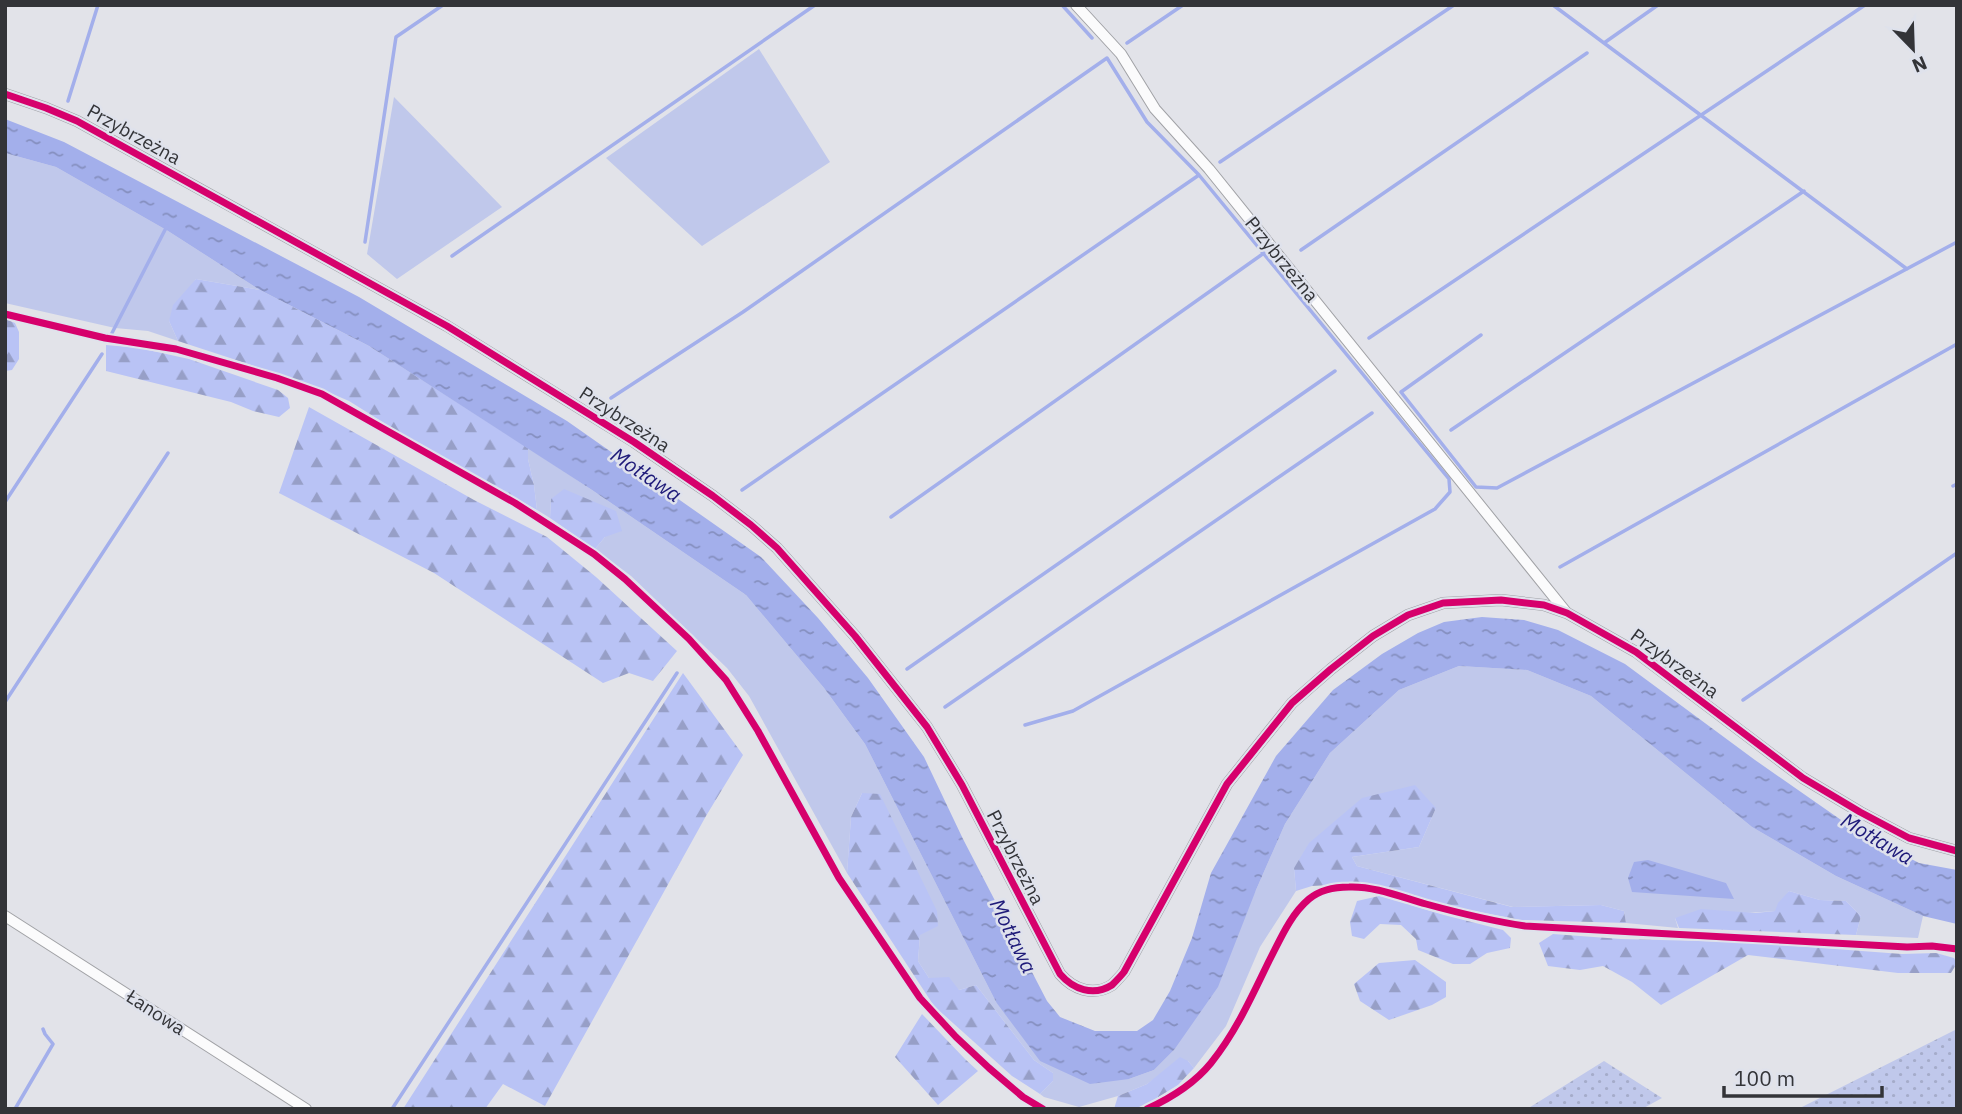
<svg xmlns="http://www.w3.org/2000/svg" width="1962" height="1114" viewBox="0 0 1962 1114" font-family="'IBM Plex Sans',sans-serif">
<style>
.green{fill:#c0c8eb}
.forest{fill:url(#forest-firs)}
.garden{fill:url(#garden-dots)}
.water{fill:url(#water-ripples)}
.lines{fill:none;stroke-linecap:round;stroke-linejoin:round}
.stream{stroke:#a3afeb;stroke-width:3.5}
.street-casing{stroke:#a1a2a6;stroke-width:12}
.street{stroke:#fbfbfc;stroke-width:10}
.cycleway-casing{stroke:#dfe2ec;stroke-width:11}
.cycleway{stroke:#d6006c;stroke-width:7}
.labels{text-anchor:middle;stroke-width:5;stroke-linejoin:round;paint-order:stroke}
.street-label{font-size:19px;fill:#333438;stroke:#dfe2ec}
.water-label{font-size:21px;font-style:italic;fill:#1e1a79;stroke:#dfe2ec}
</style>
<defs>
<pattern id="forest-firs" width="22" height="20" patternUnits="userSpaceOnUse" patternTransform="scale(1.75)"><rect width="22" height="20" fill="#b9c3f5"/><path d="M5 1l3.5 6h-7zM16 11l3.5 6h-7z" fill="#979fc7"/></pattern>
<pattern id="garden-dots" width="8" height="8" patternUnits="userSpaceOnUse" patternTransform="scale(1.75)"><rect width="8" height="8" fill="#c0c8eb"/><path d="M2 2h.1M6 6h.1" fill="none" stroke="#a5acca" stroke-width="1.8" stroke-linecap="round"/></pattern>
<pattern id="water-ripples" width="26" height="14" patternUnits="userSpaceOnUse" patternTransform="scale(1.75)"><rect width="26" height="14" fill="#a3afeb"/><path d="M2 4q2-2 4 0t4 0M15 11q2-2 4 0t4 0" fill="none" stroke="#858fbf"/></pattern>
</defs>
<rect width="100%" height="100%" fill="#e2e3e9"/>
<path class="green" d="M 759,49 L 830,162 L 702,246 L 606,158 Z
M 394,97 L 502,207 L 397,279 L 367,254 Z
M 5,153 L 56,167 L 168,231 L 260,290 L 196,279 L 169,321 L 178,341 L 148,331 L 115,328 L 5,303 Z
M 528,448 L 592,490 L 746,595 L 824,688 L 865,744 L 996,1002 L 1129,1079 L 1154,1070 L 1174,1050 L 1256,890 L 1285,824 L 1330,753 L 1399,690 L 1459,666 L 1527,670 L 1591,696 L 1752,827 L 1836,876 L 1923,916 L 1918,938 L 1856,935 L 1861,916 L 1846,901 L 1820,900 L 1789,891 L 1776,911 L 1675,918 L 1678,928 L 1626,923 L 1624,911 L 1601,905 L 1513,907 L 1357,866 L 1352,857 L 1419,847 L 1436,808 L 1294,868 L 1296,891 L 1260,947 L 1226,1026 L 1194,1068 L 1188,1061 L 1160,1075 L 1147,1084 L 1118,1096 L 1079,1107 L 1044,1097 L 1040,1094 L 1053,1081 L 1053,1073 L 1034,1060 L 976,985 L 959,990 L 929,978 L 918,961 L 920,935 L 862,793 L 851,817 L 847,873 L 749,696 L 727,668 L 631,576 L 595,549 L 605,537 L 551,499 L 550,518 L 537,510 L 534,485 L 528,459 Z"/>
<path class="forest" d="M 196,279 L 260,290 L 369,346 L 528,448 L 528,459 L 534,485 L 537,510 L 400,433 L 349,401 L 309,384 L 178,341 L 169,321 L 173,305 Z
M 5,319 L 15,323 L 19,332 L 19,359 L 12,370 L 5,371 Z
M 106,345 L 139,348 L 189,359 L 278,390 L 288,398 L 290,408 L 279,417 L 253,411 L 231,402 L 106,371 Z
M 309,407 L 474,500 L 547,537 L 596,577 L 677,651 L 653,681 L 629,673 L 603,683 L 434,573 L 279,493 Z
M 564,489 L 616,511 L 622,531 L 605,537 L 595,549 L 550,518 L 551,499 Z
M 683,673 L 743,755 L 706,816 L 545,1106 L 503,1084 L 485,1109 L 403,1109 Z
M 1415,785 L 1436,808 L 1419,847 L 1352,857 L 1357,866 L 1512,907 L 1601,905 L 1624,911 L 1626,923 L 1521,920 L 1459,908 L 1374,885 L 1348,884 L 1312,886 L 1296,891 L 1294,868 L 1309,843 L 1362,798 Z
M 862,793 L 880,794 L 937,911 L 938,926 L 920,935 L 918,961 L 929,978 L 949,977 L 959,990 L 976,985 L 1034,1060 L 1053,1073 L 1053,1081 L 1040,1094 L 1012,1076 L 934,1006 L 847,873 L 851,817 Z
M 1789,891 L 1820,900 L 1846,901 L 1861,916 L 1856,935 L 1679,928 L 1675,918 L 1701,909 L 1755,913 L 1775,911 L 1778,903 Z
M 1379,896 L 1444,915 L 1503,930 L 1511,938 L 1510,948 L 1487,953 L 1470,964 L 1453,964 L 1418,950 L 1416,939 L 1401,925 L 1380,924 L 1364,939 L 1352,936 L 1350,922 L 1357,901 Z
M 1553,934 L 1621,939 L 1740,942 L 1902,954 L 1936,953 L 1954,958 L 1957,963 L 1951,973 L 1898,973 L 1748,955 L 1661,1005 L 1632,982 L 1603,966 L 1580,970 L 1548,966 L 1539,943 Z
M 1415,960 L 1446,982 L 1446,997 L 1432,1005 L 1389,1020 L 1360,1001 L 1354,984 L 1379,963 Z
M 922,1014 L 965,1059 L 978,1071 L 938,1105 L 895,1057 Z
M 1180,1057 L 1188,1061 L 1194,1068 L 1178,1085 L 1155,1099 L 1135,1109 L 1114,1109 L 1118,1096 L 1147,1084 Z"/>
<path class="garden" d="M 1957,1029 L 1957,1109 L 1798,1109 Z
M 1604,1061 L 1662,1098 L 1642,1109 L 1527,1109 Z"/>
<path class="water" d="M 5,119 L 64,142 L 359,297 L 567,421 L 761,557 L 818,618 L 868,678 L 924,757 L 963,839 L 1047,1001 L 1060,1017 L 1095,1031 L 1137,1031 L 1153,1020 L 1170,991 L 1192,938 L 1211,873 L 1276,756 L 1333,690 L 1382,654 L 1418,633 L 1444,622 L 1482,617 L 1524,620 L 1558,630 L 1625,664 L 1755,760 L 1854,829 L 1919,863 L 1957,870 L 1957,924 L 1923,916 L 1836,876 L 1752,827 L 1591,696 L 1527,670 L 1459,666 L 1399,690 L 1330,753 L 1285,824 L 1256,890 L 1218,987 L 1174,1050 L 1154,1070 L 1129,1079 L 1090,1084 L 1040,1061 L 996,1002 L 865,744 L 824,688 L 746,595 L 592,490 L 369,346 L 260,290 L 168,231 L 56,167 L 5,153 Z
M 1648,860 L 1726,883 L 1734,899 L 1632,892 L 1628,878 L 1634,862 Z"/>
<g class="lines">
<path class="stream" d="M 1062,5 L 1092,38
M 1553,5 L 1907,269
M 1127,43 L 1183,5
M 1604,43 L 1658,5
M 68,101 L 98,5
M 1220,162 L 1454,5
M 365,242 L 396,37 L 443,5
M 1301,250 L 1587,53
M 452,256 L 815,5
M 112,333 L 167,226
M 1481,335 L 1401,392 L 1476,487 L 1497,488 L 1957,242
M 1369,338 L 1865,5
M 611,398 L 743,312 L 1107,58 L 1147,122 L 1199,175 L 1449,479 L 1450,492 L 1435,509 L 1073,711 L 1025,725
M 1451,430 L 1804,191
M 1953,486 L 1957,484
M 742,490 L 1199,175
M 5,502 L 102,354
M 891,517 L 1264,253
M 1560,567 L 1957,344
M 907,669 L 1335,371
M 1743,700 L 1957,553
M 5,702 L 168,453
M 945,707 L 1372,413
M 15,1109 L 53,1044 L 45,1034 L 43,1029
M 392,1109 L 677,673"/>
<g class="street-casing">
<path id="street" d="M 1076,5 L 1121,54 L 1155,109 L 1209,169 L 1566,612
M 5,94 L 46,108 L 77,121 L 447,326 L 634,442 L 713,496 L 751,525 L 777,548 L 855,636 L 927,727 L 962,785 L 1060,974 C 1073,989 1093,997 1112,985 C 1116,981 1121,976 1124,972 L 1227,784 L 1292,703 L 1331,669 L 1373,636 L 1408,615 L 1443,603 L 1501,600 L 1544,605 L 1567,613 L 1636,652 L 1803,778 L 1860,812 L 1909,838 L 1957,851
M 5,916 L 306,1109"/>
</g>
<use href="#street" class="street"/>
<g class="cycleway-casing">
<path id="cycleway" d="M 5,94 L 46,108 L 77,121 L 447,326 L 634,442 L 713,496 L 751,525 L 777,548 L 855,636 L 927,727 L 962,785 L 1060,974 C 1073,989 1093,997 1112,985 C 1116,981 1121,976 1124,972 L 1227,784 L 1292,703 L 1331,669 L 1373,636 L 1408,615 L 1443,603 L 1501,600 L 1544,605 L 1567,613 L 1636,652 L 1803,778 L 1860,812 L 1909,838 L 1957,851
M 5,314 L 105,338 L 176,349 L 277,378 L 322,394 L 515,503 L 594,554 L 625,579 L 689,639 L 726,680 L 758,731 L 839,878 L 920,998 L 956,1037 L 989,1068 L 1023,1097 L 1043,1109
M 1147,1109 C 1171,1098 1194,1084 1211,1063 C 1236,1032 1252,996 1269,961 C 1280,940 1290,915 1309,899 C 1320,890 1335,887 1349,887 C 1375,886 1401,897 1426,904 C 1459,913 1492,921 1525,926 L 1907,947 L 1932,946 L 1957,949"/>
</g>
<use href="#cycleway" class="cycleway"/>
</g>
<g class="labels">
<g class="street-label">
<text transform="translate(134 134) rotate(29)" y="7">Przybrzeżna</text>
<text transform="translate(1282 259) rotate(51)" y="7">Przybrzeżna</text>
<text transform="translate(625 419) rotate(33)" y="7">Przybrzeżna</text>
<text transform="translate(1675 663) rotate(36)" y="7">Przybrzeżna</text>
<text transform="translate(1016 857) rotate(63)" y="7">Przybrzeżna</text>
<text transform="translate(156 1012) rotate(33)" y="7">Łanowa</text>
</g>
<g class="water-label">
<text transform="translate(646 475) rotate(34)" y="7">Motława</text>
<text transform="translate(1877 839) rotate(31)" y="7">Motława</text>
<text transform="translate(1013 936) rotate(64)" y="7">Motława</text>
</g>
</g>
<rect width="1962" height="1114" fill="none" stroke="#333438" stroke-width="14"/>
<g transform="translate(1913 49) rotate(157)" stroke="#dfe2ec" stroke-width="5" paint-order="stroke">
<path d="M0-5L12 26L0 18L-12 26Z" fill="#333438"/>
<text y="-10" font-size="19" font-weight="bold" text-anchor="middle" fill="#333438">N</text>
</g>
<path d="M1724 1086v10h158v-10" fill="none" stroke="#333438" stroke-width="3.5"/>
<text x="1734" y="1086" font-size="21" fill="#333438" stroke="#dfe2ec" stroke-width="5" paint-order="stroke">100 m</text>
</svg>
